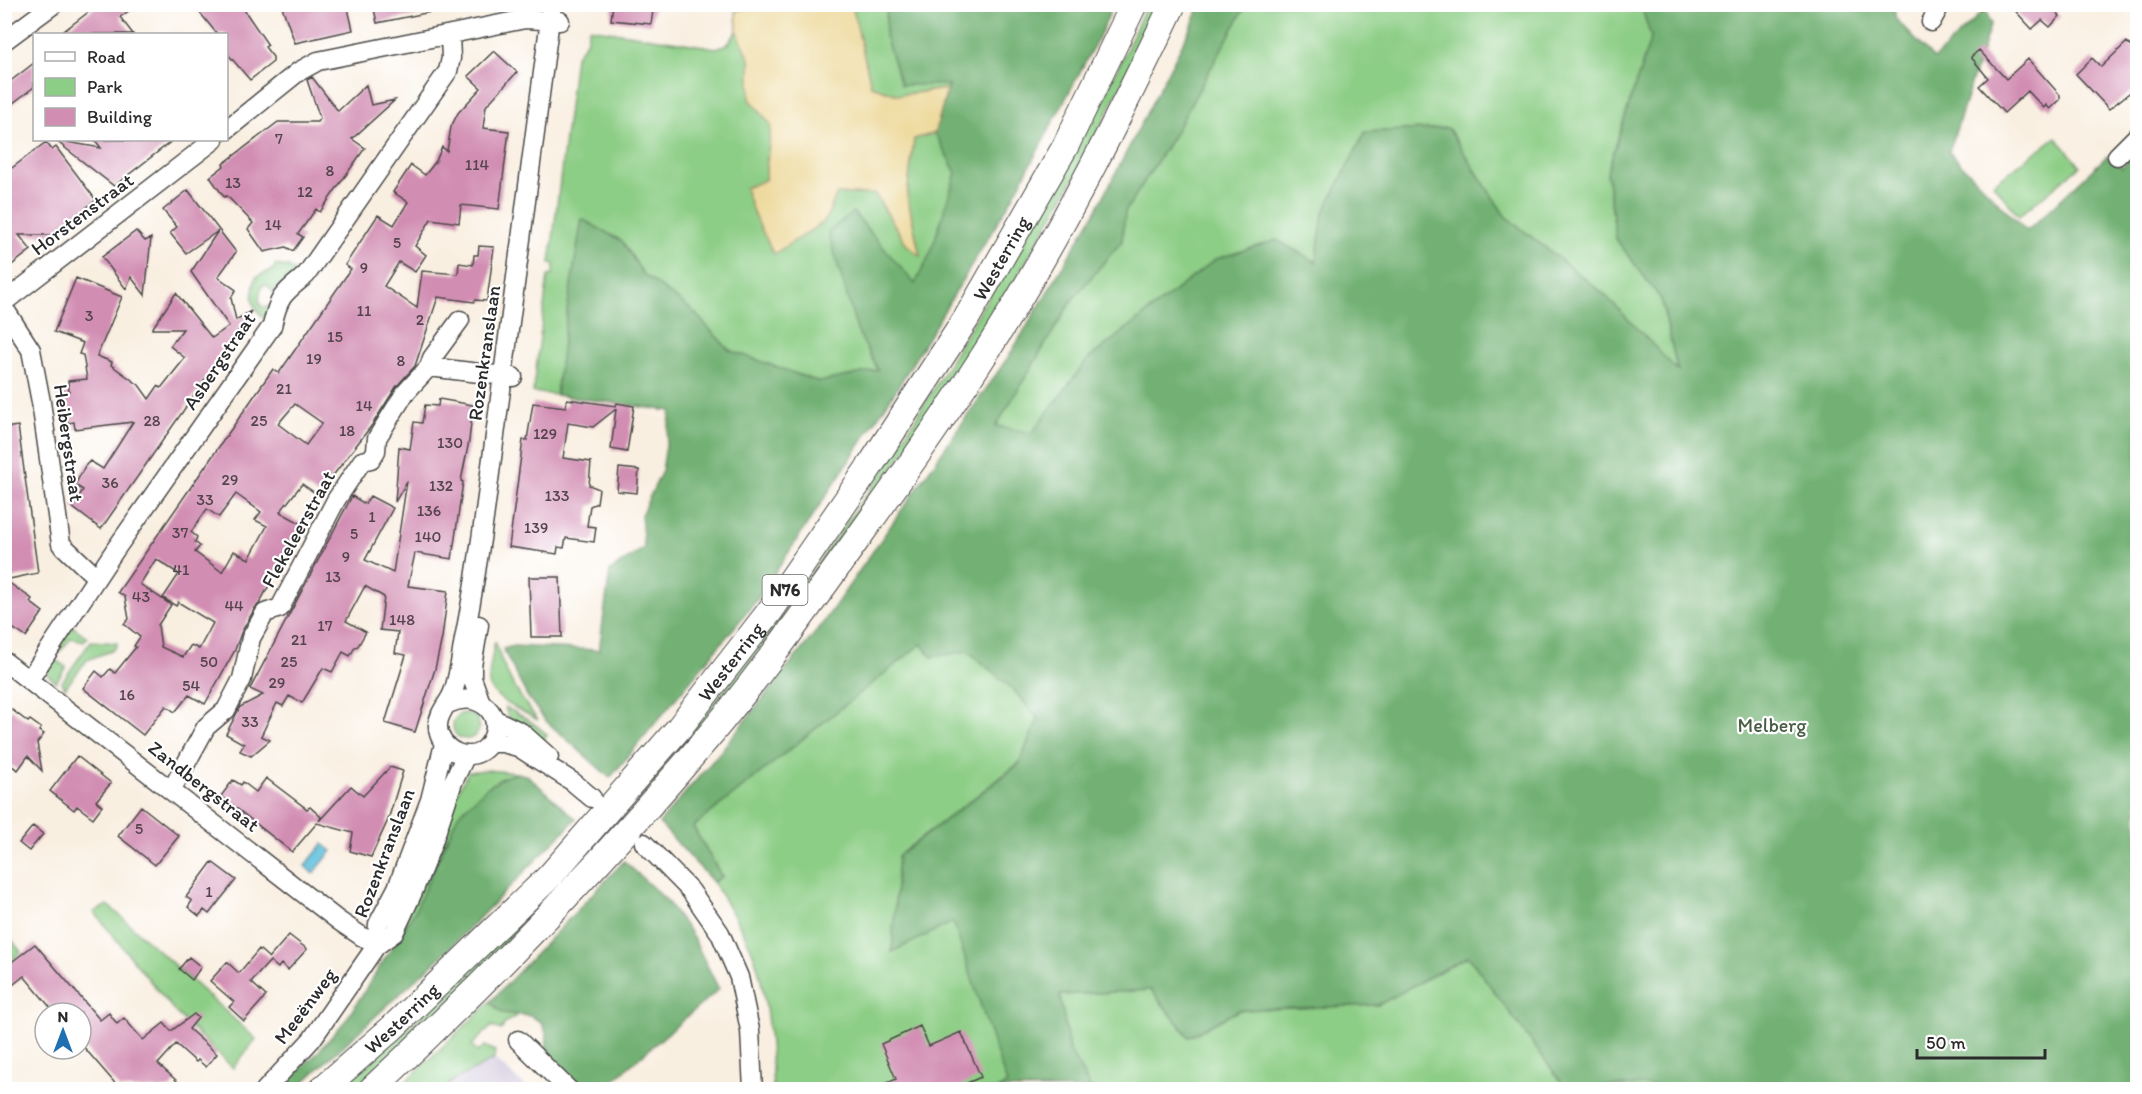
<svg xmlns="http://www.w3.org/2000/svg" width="2142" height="1094" viewBox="0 0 2142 1094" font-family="Itim,sans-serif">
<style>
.industrial{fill:#c9bfd7}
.green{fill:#8dce86;stroke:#5c7c58;stroke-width:1.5}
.forest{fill:#72b173;stroke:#4e6e4f;stroke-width:1.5}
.sand{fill:#eeda9e;stroke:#8c8264;stroke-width:1.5}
.water{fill:#5fc1dd;stroke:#457684;stroke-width:1.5}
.building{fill:#d18db2;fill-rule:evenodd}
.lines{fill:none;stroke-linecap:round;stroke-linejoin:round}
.minor-casing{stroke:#4a4846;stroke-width:21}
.highway-casing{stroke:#4a4846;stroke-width:28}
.minor{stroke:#fff;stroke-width:18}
.highway{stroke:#fff;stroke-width:26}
.labels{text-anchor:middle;stroke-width:4.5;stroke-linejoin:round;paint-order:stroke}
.number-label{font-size:16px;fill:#54444d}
.shield{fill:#fff;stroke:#6b6b6b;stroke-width:1.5}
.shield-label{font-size:18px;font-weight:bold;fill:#2b2b2b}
.street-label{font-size:20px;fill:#2b2b2b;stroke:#fff}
.park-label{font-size:20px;fill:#485c46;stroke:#fff}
</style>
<rect width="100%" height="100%" fill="#fff"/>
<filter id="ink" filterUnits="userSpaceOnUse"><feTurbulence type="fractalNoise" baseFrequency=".0167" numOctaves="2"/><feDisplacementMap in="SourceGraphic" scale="12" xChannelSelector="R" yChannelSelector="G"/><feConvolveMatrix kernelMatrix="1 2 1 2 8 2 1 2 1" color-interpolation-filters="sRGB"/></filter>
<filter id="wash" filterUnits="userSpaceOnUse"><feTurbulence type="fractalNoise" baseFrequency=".008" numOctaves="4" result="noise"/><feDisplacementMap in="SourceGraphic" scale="24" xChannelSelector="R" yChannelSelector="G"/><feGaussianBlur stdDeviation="1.35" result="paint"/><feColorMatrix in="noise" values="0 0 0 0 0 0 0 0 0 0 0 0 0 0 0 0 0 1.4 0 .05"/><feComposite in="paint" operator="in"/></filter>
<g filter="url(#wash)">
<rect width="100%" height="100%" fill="#f9efe1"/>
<path class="industrial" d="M 494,1059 L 528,1089 L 446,1090 L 451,1082 Z"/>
<path class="green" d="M 852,5 L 887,5 L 885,36 L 949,84 L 947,89 L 898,95 L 871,86 Z
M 1146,5 L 1160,5 L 1083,163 L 988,327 L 944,397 L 755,661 L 636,804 L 633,801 L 754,653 L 881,474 L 936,385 L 1076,150 L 1122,60 Z
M 1246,5 L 1641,5 L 1651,37 L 1607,172 L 1616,239 L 1661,299 L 1678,373 L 1604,294 L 1505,216 L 1448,128 L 1366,132 L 1323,214 L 1316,262 L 1216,259 L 1088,359 L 1032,433 L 996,426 L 1072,300 L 1122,241 L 1125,212 L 1173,136 Z
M 589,28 L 716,48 L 728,44 L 737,31 L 750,59 L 750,99 L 771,125 L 765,180 L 824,222 L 837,194 L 875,194 L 907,245 L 920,255 L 907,195 L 914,139 L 935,133 L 956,173 L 931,252 L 915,285 L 854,213 L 857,330 L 878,370 L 819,382 L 729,350 L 692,310 L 643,274 L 622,241 L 582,220 L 568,304 L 556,395 L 533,392 L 548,276 L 553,275 L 554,264 L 550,263 L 575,57 L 586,42 Z
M 2056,137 L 2080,166 L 2019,216 L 1993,184 Z
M 275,265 L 288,267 L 298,274 L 290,282 L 275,289 L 275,295 L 267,285 L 263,285 C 259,293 257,301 263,308 L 272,305 L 266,321 C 250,304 250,299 256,277 L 274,269 Z
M 72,626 L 87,637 L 84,641 L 71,638 L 54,659 L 66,667 L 56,682 L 44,672 Z
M 91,641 L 117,643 L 117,645 L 113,650 L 87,660 L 65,688 L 62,682 Z
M 495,641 C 503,671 518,696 538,720 C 526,713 491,698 489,684 C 488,673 493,652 495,641 Z
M 921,644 L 932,657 L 968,651 L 1013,689 L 1038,719 L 1019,763 L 898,856 L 892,952 L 953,921 L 1007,1084 L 997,1090 L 773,1089 C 771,1050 767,987 752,951 C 742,926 727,905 713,882 L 722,877 L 693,827 Z
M 505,707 C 520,715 535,723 547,735 L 542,741 L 508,717 Z
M453 726a13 13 0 1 1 26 0a13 13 0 1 1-26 0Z
M 487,770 L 518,773 L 502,778 L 447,837 L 414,913 L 399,935 L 459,789 L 468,772 Z
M 599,838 L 602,841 C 522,926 442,1012 355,1089 L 339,1090 C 431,1011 516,926 599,838 Z
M 108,905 L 256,1039 L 233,1068 L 176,1013 L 94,912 Z
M 4,930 L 21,952 L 5,966 L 4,966 Z
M 1468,956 L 1565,1087 L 1656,1085 L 1691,1089 L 1091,1089 L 1069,1049 L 1060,995 L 1151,990 L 1189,1037 L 1239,1010 L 1378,1005 Z
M 490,1002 L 502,1013 L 518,1015 L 506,1022 L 501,1030 L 492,1026 L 472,1045 L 478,1052 L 485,1046 L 495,1051 L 494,1059 L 451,1082 L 446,1089 L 397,1090 Z"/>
<path class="forest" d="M 887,5 L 1113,5 L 1103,29 L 1013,197 L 898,387 L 757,600 L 610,778 L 545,720 L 527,696 L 503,649 L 514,646 L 599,650 L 610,571 L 644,548 L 641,515 L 662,471 L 671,411 L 556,395 L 568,304 L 582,219 L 622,241 L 643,274 L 692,310 L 729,350 L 819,382 L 878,370 L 857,330 L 828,232 L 853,212 L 915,284 L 931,252 L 956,173 L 935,133 L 949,85 L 901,85 L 885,36 Z
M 1200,5 L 1246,5 L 1173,136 L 1125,212 L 1122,241 L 1072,300 L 996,426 L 1032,433 L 1088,359 L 1216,259 L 1277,240 L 1316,262 L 1323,214 L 1365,132 L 1448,128 L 1505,216 L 1604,294 L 1678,371 L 1661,299 L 1616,239 L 1607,172 L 1651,37 L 1641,5 L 1884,5 L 1895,11 L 1895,18 L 1934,59 L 1985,9 L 1991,23 L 1949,152 L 2027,231 L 2107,156 L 2122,167 L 2137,149 L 2137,1089 L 1691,1090 L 1656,1085 L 1565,1087 L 1468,956 L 1378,1005 L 1239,1010 L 1189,1037 L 1151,990 L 1060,995 L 1069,1049 L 1091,1089 L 997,1089 L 1007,1084 L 953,922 L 892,952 L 898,856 L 1019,764 L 1038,719 L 1013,689 L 968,651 L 932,657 L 921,644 L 693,827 L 722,877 L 713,882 L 659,823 L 716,757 L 823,623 L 1011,353 L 1097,209 L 1192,25 Z
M 518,773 L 528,776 L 576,819 L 448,950 L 296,1089 L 278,1090 L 317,1053 L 346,1020 L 414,913 L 458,815 L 486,788 L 502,778 Z
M 624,861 L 666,900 L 690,932 L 719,989 L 603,1089 L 581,1089 L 552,1061 L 546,1053 L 547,1035 L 541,1022 L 531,1016 L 502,1013 L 490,1002 Z"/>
<path class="sand" d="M 766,5 L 852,5 L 871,86 L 898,95 L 947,89 L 935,133 L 914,139 L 907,195 L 920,256 L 907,245 L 875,194 L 837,194 L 824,222 L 774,254 L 754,215 L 745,188 L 765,180 L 771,125 L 750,99 L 750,59 L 737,31 L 736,10 Z"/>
<path class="water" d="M 323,844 L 332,851 L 313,874 L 305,866 Z"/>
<g id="blocks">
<path class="building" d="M 99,4 L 139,4 L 120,17 L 133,34 L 60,34 Z
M 193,4 L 240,4 L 268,45 L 265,47 L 273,57 L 273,62 L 250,80 L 226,52 L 226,34 L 217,34 Z
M 281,4 L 347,4 L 353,30 L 295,43 Z
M 373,4 L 436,4 L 436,11 L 377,23 Z
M 613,4 L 654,4 L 651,24 L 611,20 Z
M 2009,4 L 2048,4 L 2060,16 L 2050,27 L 2042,20 L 2032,29 Z
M 2127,42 L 2138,53 L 2138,86 L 2109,109 L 2076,74 L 2092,58 L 2101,67 Z
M 1979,50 L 2006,79 L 2028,59 L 2060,95 L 2060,100 L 2050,109 L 2046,105 L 2044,108 L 2028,91 L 2004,113 L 1979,86 L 1988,78 L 1971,57 Z
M 494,51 L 517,72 L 486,106 L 483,128 L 509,131 L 499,209 L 461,205 L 459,223 L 431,219 L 415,246 L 426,255 L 415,272 L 399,262 L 384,286 L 417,308 L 422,271 L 458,274 L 459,263 L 473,265 L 474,255 L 478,255 L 479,246 L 494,247 L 487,301 L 475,300 L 474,302 L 438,297 L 415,366 L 396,387 L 372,425 L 318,495 L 302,484 L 280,512 L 302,524 L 259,604 L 255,608 L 241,633 L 235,650 L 205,704 L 189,695 L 175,712 L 166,706 L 143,735 L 83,688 L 96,671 L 103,677 L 110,669 L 115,673 L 136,647 L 134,646 L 140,637 L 124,624 L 129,619 L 125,597 L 118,592 L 273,369 L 279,373 L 351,269 L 345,265 L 378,215 L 394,225 L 408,202 L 393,192 L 411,165 L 425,175 L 436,161 L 442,147 L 447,151 L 451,127 L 458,113 L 481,88 L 468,76 ZM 295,404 L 322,423 L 306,445 L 278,424 ZM 236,494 L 261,512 L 255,520 L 267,526 L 249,559 L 234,551 L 222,572 L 195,552 L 200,546 L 195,542 L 197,537 L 191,532 L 207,509 L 219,517 ZM 156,559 L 179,574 L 163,598 L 176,606 L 178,602 L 213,623 L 199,649 L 191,645 L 183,657 L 161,647 L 158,625 L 171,605 L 140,584 Z
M 34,63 L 34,87 L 4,110 L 4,86 Z
M 312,77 L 338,111 L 366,85 L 371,105 L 395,100 L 352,139 L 365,148 L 320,212 L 316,209 L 298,234 L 303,237 L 293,251 L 286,247 L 264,252 L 248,229 L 253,223 L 230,199 L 226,196 L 224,197 L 210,177 L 224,166 L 223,164 L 278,122 L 317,122 L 320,118 L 307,80 Z
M 55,140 L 101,148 L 95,140 L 173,140 L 114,186 Z
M 46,142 L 52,150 L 56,147 L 96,200 L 51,235 L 19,235 L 31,250 L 4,271 L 4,174 Z
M 188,190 L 236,252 L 218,277 L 236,290 L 231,298 L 236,320 L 251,311 L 238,331 L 241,342 L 236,335 L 101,529 L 72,507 L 83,490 L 75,485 L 85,466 L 90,461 L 103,469 L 133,422 L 75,429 L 74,422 L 68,423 L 63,392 L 69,391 L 68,381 L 87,379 L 83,355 L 79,354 L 83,343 L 54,332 L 76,278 L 122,297 L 97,356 L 112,362 L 111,365 L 139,385 L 149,399 L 158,386 L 161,388 L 185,358 L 170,346 L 183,329 L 152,329 L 176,293 L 212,338 L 229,326 L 191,272 L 218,231 L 186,253 L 170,233 L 177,227 L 163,210 Z
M 136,231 L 145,241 L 151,238 L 145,295 L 131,277 L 126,289 L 102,257 Z
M 439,399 L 473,405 L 469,441 L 461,481 L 463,482 L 452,559 L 415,553 L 408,586 L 448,591 L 442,638 L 435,669 L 415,732 L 385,723 L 406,655 L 395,653 L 398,632 L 380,630 L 384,597 L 365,586 L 346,621 L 366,632 L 358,646 L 355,647 L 350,656 L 343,652 L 332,672 L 323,668 L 302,703 L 289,696 L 283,706 L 277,703 L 261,736 L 270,740 L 251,756 L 240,751 L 244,744 L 226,734 L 240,707 L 263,695 L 250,689 L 352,496 L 365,504 L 370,496 L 393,508 L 365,560 L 393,573 L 407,481 L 395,502 L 399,447 L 410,449 L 414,422 L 422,423 L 425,405 L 438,406 Z
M 567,399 L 616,406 L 617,403 L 634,406 L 627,452 L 611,449 L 616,409 L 593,427 L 568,423 L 563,458 L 591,462 L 589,485 L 599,489 L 597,503 L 590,506 L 587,526 L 596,527 L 594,542 L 566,538 L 564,548 L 558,547 L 557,554 L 509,547 L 523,440 L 527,440 L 533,403 L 566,407 Z
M 18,426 L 38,573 L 5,580 L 32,599 L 30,602 L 43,612 L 26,637 L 14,629 L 4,642 L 4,428 Z
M 619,468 L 639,470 L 637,493 L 617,491 Z
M 529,577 L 560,577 L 562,637 L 531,637 Z
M 11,709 L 28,722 L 30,720 L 41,728 L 39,731 L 44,734 L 37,743 L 42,771 L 28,756 L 18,770 L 4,761 L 4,717 Z
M 77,756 L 111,783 L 96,801 L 102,806 L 93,818 L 77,806 L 74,810 L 50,791 Z
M 390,767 L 403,771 L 388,820 L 371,857 L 350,851 L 353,833 L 317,823 L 292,852 L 221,796 L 233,780 L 241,785 L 243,782 L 256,792 L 266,778 L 307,809 L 310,807 L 321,817 L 319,821 L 351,786 L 363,796 Z
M 141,806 L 179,836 L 155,865 L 118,836 Z
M 33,826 L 43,834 L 29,851 L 19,843 Z
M 212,862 L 236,880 L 209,914 L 204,910 L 199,916 L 188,907 L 192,901 L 186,897 Z
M 289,935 L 307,949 L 288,970 L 281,964 L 278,968 L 270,961 L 251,982 L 266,996 L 244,1021 L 229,1007 L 234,1002 L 210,981 L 227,962 L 239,973 L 259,949 L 269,958 Z
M 35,944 L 100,1020 L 109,1013 L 117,1024 L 124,1018 L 143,1040 L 164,1023 L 171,1031 L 194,1014 L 198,1018 L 189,1029 L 217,1054 L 206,1067 L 198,1060 L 196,1062 L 176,1044 L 158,1064 L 177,1081 L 170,1089 L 120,1089 L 81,1044 L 81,1013 L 55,1013 L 24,976 L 4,992 L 4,968 Z
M 189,957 L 201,967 L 192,980 L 179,969 Z
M 920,1026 L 929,1046 L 961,1032 L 981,1077 L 953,1089 L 872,1089 L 896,1079 L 881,1044 Z"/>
</g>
</g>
<g filter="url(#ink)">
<use href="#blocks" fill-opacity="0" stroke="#4a4846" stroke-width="1.5"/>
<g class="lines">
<g class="minor-casing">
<path id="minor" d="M 1931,22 L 1941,4
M 4,41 L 54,4
M 226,130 L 298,72 L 318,61 L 525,19 L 560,21
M 2117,156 L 2138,135
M 4,302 L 214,140
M 4,308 L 31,350 L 41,402 L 61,544 L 96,577
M 429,367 L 432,358 L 460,320
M 479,625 L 472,666 L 472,678 L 481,703
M 4,661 L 339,921 L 376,946
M 29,680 L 115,550 L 272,326 C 279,295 283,294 306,275 L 448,71 L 451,58 L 450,35
M 448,704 C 479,688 508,717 489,744 C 473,767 437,751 438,725 C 438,713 449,703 453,692 C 459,676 461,656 464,639 C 475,584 483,529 490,473 C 511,317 531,161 552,4
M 494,719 L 521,732 L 549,757
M 490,743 L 503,743 L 518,747 L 573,782 L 592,798
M 172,789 L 206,727 L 226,710 L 242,679 L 251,638 L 265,613 L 280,608 L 336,500 L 362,461 L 371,459 L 376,451 L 377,438 L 405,393 L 429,367 L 513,377
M 644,843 L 690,890 L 720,933 L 739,977 L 750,1030 L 753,1090
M 376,946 L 378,924 L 397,888 L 430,800 L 444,744
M 518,1040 L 569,1090
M 265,1090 L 312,1039 L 376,946 L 394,933 L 413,892 L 432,845 L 453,782 L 466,755"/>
</g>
<g class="highway-casing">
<g id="highway">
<path id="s1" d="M 321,1090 L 391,1029 L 550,876 L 679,728 L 770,611 L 870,466 L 966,319 L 1065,147 L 1134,4"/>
<path d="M 371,1090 C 486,983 596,870 697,750 C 755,683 806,610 858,538 C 907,470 956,401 1000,330 C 1065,225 1120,115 1173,4"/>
</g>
</g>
<use href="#minor" class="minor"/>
<use href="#highway" class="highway"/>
</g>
</g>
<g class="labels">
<g class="number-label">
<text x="279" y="144">7</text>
<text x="477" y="170">114</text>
<text x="330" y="176">8</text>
<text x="233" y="188">13</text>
<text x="305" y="197">12</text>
<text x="273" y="230">14</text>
<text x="397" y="248">5</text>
<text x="364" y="273">9</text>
<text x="364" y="316">11</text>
<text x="89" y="321">3</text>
<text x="420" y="325">2</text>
<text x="335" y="342">15</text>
<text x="314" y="364">19</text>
<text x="401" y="366">8</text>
<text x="284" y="394">21</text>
<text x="364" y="411">14</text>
<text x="152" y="426">28</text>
<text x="259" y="426">25</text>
<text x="347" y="436">18</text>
<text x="545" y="439">129</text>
<text x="450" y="448">130</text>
<text x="230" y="485">29</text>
<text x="110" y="488">36</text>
<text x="441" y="491">132</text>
<text x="557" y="501">133</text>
<text x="205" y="505">33</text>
<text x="429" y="516">136</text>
<text x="372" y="522">1</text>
<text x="536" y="533">139</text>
<text x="180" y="538">37</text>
<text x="354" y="539">5</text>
<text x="428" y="542">140</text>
<text x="346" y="562">9</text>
<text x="181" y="575">41</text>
<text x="333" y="582">13</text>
<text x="141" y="602">43</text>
<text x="234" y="611">44</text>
<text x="402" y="625">148</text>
<text x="325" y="631">17</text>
<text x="299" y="645">21</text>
<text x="209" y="667">50</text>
<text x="289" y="667">25</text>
<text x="277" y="688">29</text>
<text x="191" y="691">54</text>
<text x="127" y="700">16</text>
<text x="250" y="727">33</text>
<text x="139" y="834">5</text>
<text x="209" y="897">1</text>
</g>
<rect class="shield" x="762.5" y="575" width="45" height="30" rx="4.5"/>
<g class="shield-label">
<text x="785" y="596">N76</text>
</g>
<g class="street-label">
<text transform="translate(82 214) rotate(-37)" y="7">Horstenstraat</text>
<text dy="7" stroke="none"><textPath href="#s1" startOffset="1080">Westerring</textPath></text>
<text transform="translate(484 353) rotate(-82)" y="7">Rozenkranslaan</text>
<text transform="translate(219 361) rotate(-56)" y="7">Asbergstraat</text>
<text transform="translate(69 443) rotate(82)" y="7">Heibergstraat</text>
<text transform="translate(298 529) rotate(-61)" y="7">Flekeleerstraat</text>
<text dy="7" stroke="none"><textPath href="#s1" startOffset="594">Westerring</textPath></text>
<text transform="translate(204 786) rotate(38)" y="7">Zandbergstraat</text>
<text transform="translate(384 853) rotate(-69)" y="7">Rozenkranslaan</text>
<text transform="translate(305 1006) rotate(-53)" y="7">Meeënweg</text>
<text dy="7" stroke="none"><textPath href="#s1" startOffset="108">Westerring</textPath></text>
</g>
<g class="park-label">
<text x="1772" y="732">Melberg</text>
</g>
</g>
<rect width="2142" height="1094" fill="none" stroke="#fff" stroke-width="24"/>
<rect x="33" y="33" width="195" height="108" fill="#ffffff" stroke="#aaaaaa" stroke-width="1.5"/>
<rect x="45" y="52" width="30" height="9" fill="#ffffff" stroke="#aaaaaa" stroke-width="1.5"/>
<text x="87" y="63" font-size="18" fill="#2b2b2b">Road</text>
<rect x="45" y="78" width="30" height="18" fill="#8dce86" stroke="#aaaaaa" stroke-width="1.5"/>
<text x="87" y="93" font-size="18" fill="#2b2b2b">Park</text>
<rect x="45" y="108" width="30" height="18" fill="#d18db2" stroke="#aaaaaa" stroke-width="1.5"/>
<text x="87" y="123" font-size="18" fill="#2b2b2b">Building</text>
<g transform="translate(63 1031)"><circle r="28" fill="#ffffff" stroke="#aaaaaa" stroke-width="1.5"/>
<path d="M0-4.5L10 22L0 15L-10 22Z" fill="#1f6fb2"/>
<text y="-9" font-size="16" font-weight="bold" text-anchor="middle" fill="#2b2b2b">N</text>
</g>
<path d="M1917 1049v9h128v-9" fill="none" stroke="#2b2b2b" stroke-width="3"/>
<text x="1926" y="1049" font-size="18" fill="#2b2b2b" stroke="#ffffff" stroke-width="4.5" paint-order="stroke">50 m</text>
</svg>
